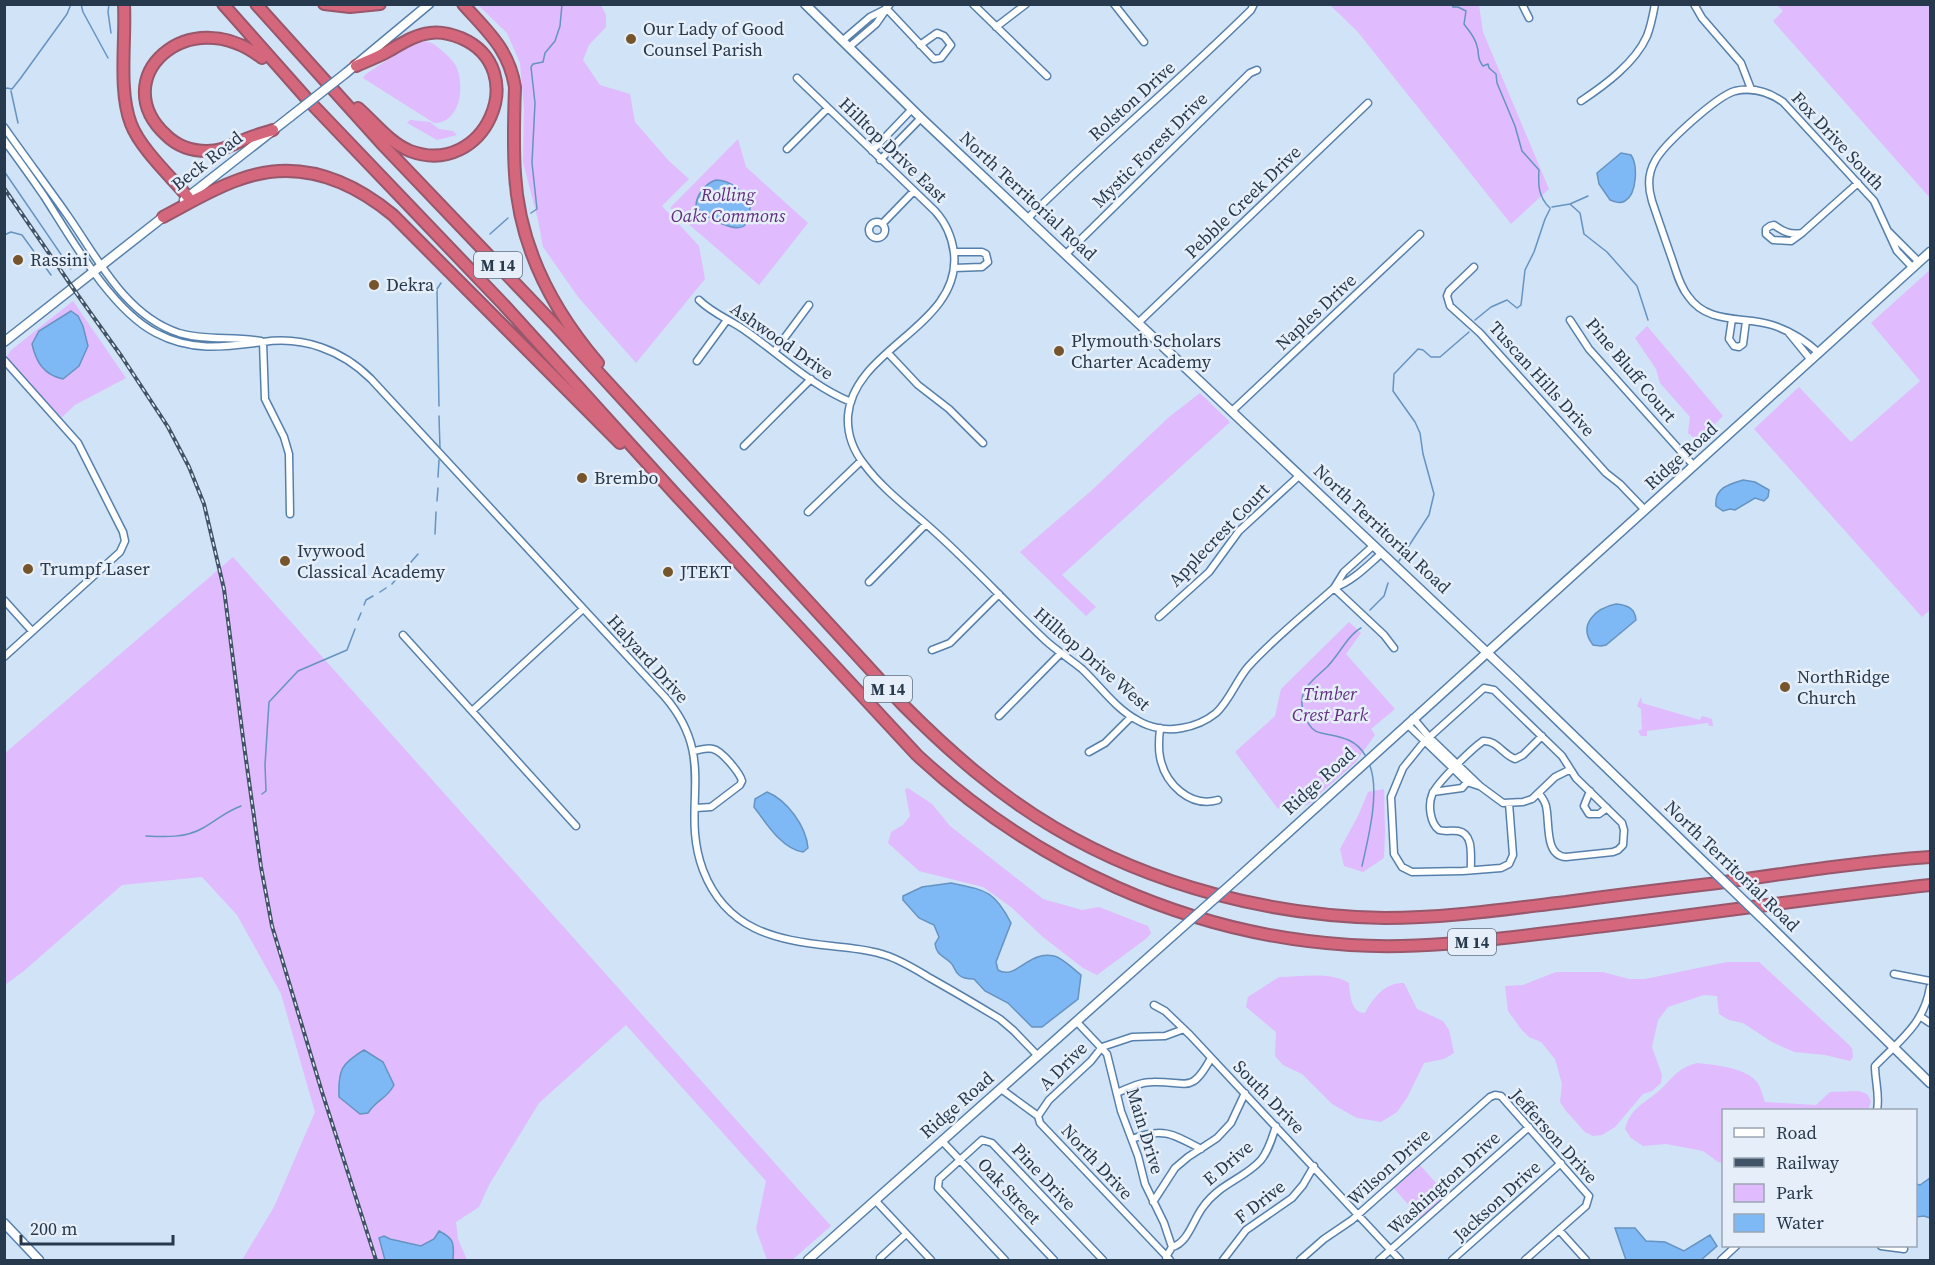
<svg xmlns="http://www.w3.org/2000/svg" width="1935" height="1265" viewBox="0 0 1935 1265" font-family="'Source Serif 4',serif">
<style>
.green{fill:#e0bbfd;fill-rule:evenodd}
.water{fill:#7fb9f5;stroke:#6593c2;stroke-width:1.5}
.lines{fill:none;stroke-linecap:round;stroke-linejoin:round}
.stream{stroke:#6593c2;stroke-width:1.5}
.street-casing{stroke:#5680ab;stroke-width:9}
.secondary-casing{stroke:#5680ab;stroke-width:11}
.highway-casing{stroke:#98576b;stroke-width:14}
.street{stroke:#fff;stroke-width:6}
.secondary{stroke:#fff;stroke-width:8}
.highway{stroke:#d5677c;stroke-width:10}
.rail-casing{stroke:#415366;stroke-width:4}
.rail{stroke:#e6eff9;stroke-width:1.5;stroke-dasharray:4.5;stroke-linecap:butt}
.secondary-bridge-casing{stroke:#5680ab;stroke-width:11;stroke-linecap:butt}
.secondary-bridge{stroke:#fff;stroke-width:8}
.poi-dot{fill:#76552c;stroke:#e6eff9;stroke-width:2}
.labels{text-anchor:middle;stroke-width:5;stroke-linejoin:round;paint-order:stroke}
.shield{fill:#e6eff9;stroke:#607080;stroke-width:1.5}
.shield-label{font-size:16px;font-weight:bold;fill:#27394c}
.poi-label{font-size:18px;fill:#27394c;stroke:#e6eff9;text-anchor:start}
.street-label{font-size:18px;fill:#27394c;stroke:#e6eff9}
.park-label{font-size:18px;font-style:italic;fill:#5f2e7f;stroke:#e6eff9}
</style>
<rect width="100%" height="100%" fill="#d1e3f6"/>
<path class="green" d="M 478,5 L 601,5 L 606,15 L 606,27 L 589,45 L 583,60 L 600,85 L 630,94 L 635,122 L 668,160 L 689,179 L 662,206 L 699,246 L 705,279 L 636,363 L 579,298 L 543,247 L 538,220 L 523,162 L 524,109 L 520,63 L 507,33 Z
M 1330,5 L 1479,5 L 1483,32 L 1549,189 L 1511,224 L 1357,31 Z
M 1777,5 L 1930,5 L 1930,198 L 1773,21 L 1783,11 Z
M 422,41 L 432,43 C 440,49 451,57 456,66 C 465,85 461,123 434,123 L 363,78 L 366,74 L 407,47 Z
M 410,120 L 430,122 L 439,129 L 453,131 L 457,135 L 437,140 L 409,124 L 407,123 Z
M 738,139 L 746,167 L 808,223 L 759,285 L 670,208 Z
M 1930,270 L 1930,610 L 1922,617 L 1754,429 L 1799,387 L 1851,442 L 1920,381 L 1871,323 Z
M 73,301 L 126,378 L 75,405 L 59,420 L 5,360 L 10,351 ZM 71,311 C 93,326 84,346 79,366 L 72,370 L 39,331 Z
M 1647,326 L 1723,416 L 1698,441 L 1688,433 L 1690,417 L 1660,383 L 1656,369 L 1635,338 Z
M 1200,393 L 1230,422 L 1062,575 L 1096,607 L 1086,616 L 1020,552 L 1091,491 L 1169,417 Z
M 233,557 L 831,1226 L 792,1260 L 767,1260 L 756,1229 L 766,1181 L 626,1025 L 539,1103 L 489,1185 L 479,1207 L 456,1222 L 458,1239 L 467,1260 L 453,1260 L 454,1244 L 434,1239 L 421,1246 L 390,1239 L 384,1236 L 380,1238 L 379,1242 L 385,1260 L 242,1260 L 274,1207 L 315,1112 L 281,994 L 237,915 L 202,877 L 122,885 L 25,970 L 5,985 L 4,754 ZM 350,1059 L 388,1095 L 376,1103 L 368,1113 Z
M 1349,622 L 1361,633 L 1346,654 L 1395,709 L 1371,729 L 1375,735 L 1355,763 L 1307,805 L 1283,805 L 1278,809 L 1235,752 L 1275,716 L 1281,689 Z
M 1641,697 L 1642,703 L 1700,720 L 1702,716 L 1712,719 L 1713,726 L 1709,726 L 1708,723 L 1647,731 L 1647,736 L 1641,736 L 1638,731 L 1642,729 L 1641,709 L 1637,706 Z
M 908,788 L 932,804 L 950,826 L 1043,899 L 1082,910 L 1099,907 L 1148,926 L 1151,933 L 1147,938 L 1097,975 L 1083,968 L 1043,937 L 1011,907 L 983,887 L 919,871 L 888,843 L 891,832 L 903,825 L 910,816 L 905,789 Z
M 1384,789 L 1385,833 L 1384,858 L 1363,872 L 1344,866 L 1340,849 L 1358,816 L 1368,792 Z
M 1727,962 L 1759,962 L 1846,1042 L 1852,1048 L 1853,1057 L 1850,1061 L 1825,1055 L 1794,1052 L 1772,1042 L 1743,1023 L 1729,1020 L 1719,1014 L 1717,996 L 1704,995 L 1668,1007 L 1658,1020 L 1652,1047 L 1662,1075 L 1661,1083 L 1652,1091 L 1643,1094 L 1615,1127 L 1602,1135 L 1593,1136 L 1585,1132 L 1566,1111 L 1560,1102 L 1562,1084 L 1555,1059 L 1541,1042 L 1529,1037 L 1521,1029 L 1508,1011 L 1505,986 L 1523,985 L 1556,972 L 1603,972 L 1629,979 L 1645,979 Z
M 1279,977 C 1300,977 1331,971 1349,983 C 1350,995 1351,1013 1365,1013 C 1373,998 1385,982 1404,983 L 1417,1009 L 1443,1021 L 1449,1030 L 1454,1053 L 1444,1059 L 1424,1063 L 1407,1098 L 1397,1112 L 1381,1122 L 1357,1118 L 1332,1104 L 1302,1074 L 1283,1065 L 1275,1056 L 1276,1032 L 1246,1007 L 1248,997 Z
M 1697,1063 C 1715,1065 1743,1067 1756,1081 C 1761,1086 1762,1095 1765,1102 L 1816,1105 L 1830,1092 L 1859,1091 L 1867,1094 L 1871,1101 L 1868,1110 L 1724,1110 L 1723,1163 L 1718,1162 L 1703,1151 L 1666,1144 L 1643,1146 L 1631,1138 L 1625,1129 C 1631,1106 1648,1102 1663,1087 C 1676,1074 1679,1068 1697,1063 Z
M 1419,1164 L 1446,1194 L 1420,1218 L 1393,1187 Z"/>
<path class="water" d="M 1621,153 L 1631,155 C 1638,165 1637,194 1625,201 C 1620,204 1615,202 1610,200 L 1599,184 L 1597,173 Z
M 716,180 C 730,180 743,191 751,203 C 749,209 750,222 744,226 C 733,233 702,215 696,206 C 696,195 706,183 716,180 Z
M 71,311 L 78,316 L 83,326 L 88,346 L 79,366 L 63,379 C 44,375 36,362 32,344 L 39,331 Z
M 1743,480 L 1755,482 L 1769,490 L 1768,497 L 1764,501 L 1755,498 L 1735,510 L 1730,509 L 1723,511 L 1716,506 C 1714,488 1729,484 1743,480 Z
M 1616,604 C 1627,605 1635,608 1636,620 L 1606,645 L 1601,646 L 1593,645 C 1577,625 1596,608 1616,604 Z
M 767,792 C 787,800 806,826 808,848 L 803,852 C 782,849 766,823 754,807 L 755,799 Z
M 951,883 C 985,890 994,890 1011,923 L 996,962 L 998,970 C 1016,981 1028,950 1054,956 C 1063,958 1073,969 1081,975 L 1078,999 L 1042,1027 L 1032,1027 L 1008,1003 L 985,991 L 974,979 C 969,979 963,979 959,975 C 955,972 954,966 951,963 C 943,955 937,956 935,944 L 939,937 L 934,925 L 919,918 L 903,900 L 903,896 L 922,887 Z
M 364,1050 L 383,1062 L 394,1085 C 386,1100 377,1099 368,1113 L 360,1114 L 339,1097 C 338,1070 341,1064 364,1050 Z
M 1930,1178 L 1930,1218 L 1924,1216 L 1916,1217 L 1916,1184 L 1920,1185 Z
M 1615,1228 L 1635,1228 L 1646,1241 L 1665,1242 L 1684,1251 L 1710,1235 L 1717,1246 L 1701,1260 L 1626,1260 Z
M 439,1231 C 455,1239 454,1244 453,1260 L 385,1260 L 379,1238 L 384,1236 L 390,1239 L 421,1246 L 434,1239 Z"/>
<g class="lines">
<path class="stream" d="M 81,4 L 83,12 L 108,58
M 109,4 L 108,12 L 111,33
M 1452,4 L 1453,7 L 1458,7 L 1466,11 L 1464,24 C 1469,31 1475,37 1477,46 C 1480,56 1476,57 1483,66 L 1488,64 L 1489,68 L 1496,74 L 1497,83 L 1515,126 L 1522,151 L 1539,170 C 1538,184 1538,197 1550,208
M 4,90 L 7,88 L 12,89 L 20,79 L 67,14 L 71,4
M 11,91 L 18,123
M 4,171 L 71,269
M 1570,204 L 1580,213 L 1584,234 L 1607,252 L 1637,286 L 1648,320
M 1552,207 L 1570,204 L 1588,196
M 531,213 L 537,209 L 532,163 L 535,103 L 531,67 L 533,64 L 543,62 L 545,53 L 555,41 L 560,26 L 562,4
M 490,234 L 508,218
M 4,235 L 11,232 L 22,235 L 51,275
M 1475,320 L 1491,307 L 1507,300 L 1517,308 L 1521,305 L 1525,270 L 1534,252 L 1545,219 L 1550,209
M 439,406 L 437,289 L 441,283
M 439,416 L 440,449
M 438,477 L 439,460
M 437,501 L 438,488
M 435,534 L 436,512
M 1399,561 L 1429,515 L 1434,494 L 1423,454 L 1420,433 L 1415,422 L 1393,391 L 1394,374 L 1418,349 L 1423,350 L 1431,357 L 1440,357 L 1469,332
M 392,584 L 418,554
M 380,592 L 386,588
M 364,605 L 366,600 L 373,596
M 1370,610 L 1384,596 L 1388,583
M 358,620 L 361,613
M 1361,628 C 1348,635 1339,655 1327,667 C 1310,683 1295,691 1305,717 C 1308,724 1313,732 1321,733 C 1338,737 1354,737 1365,755
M 262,794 L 266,791 L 265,765 L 269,702 L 298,671 L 347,650 L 355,629
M 146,836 C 165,837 186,838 203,828 C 217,820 225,812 241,806
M 1362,866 C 1368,839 1380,793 1370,766"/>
<g class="street-casing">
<path id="street" d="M 973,4 L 1047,76
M 1114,4 L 1144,42
M 1522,4 L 1529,18
M 1694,4 L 1702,18 L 1741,63 L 1751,89
M 886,8 L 934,59 L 941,58 L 951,45 L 944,36 L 937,33 L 920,45
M 996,27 L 1026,4
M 842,41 L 870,17 L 886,9
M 849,47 L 876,24 L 890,4
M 797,78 L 935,211 C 946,223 952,237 954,253 C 962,326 853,348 848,416 C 847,434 853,450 864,464 C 883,490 911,510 935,532 C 973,566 1008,605 1045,640 C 1057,651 1070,659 1082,669 C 1100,686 1115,708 1137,720 C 1150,728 1167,731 1182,728 C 1194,726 1206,721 1216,713 C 1230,700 1236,681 1248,667 C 1273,639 1306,613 1334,588 L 1344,572 L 1374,545
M 1581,101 C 1605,85 1635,63 1647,36 C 1651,26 1653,15 1655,4
M 4,127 C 25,157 47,186 68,216 C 98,259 126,316 179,333 C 206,341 234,336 261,341
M 4,140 C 18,159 31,177 44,196 C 71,238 111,310 156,333 C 192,352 224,347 263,342 C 303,336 342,350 371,379 L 665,697 C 719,760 679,806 703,870 C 726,930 775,940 832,946 C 850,948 868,949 885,955 C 901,960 915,969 930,978 C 953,991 977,1005 1000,1019 L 1014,1031 L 1038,1056
M 787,149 L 828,108
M 872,151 L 912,109
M 880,160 L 921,118
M 1028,218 C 1100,147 1178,82 1251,10 L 1254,4
M869 230a8 8 0 1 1 16 0a8 8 0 1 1-16 0Z
M 882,224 L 914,191
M 1888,231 L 1919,262
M 1802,233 L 1791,241 L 1773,240 L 1766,234 L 1766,229 L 1770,226 L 1774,225 C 1784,232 1790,235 1802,233 L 1858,183
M 1066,254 L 1250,73 L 1257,70
M 1474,267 L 1449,291 L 1447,296 L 1450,306 L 1480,333 L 1606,473 L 1620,484 L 1645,510
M 954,268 L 982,267 L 988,262 L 986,254 L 982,252 L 954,252
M 699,300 C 713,314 731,320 746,331 C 780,355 812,386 851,402
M 1732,319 L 1729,339 L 1734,346 L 1739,347 L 1743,344 L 1746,321
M 1570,320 L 1589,349 L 1694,466
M 1138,323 L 1368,103
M 1789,333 L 1811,360
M 263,342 L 265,399 L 284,437 L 289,454 L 290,514
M 774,352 L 809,305
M 888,353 L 918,385 L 949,409 L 983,443
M 1819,353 C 1805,340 1791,331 1772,325 C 1743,316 1708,325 1688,296 C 1680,286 1677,274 1673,262 C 1666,242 1659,222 1652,201 C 1648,188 1648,173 1655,161 C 1664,144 1717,96 1735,91 C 1753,87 1769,92 1783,102 L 1874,201 L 1897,251 L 1913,268
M 4,360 L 78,443 L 123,532 L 125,541 L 120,552 L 4,657
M 697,361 L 727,320
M 1232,411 L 1420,234
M 744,446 L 811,379
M 808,512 L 861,461
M 869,582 L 926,524
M 1334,588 L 1384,635 L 1394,648
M 1334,588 C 1353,581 1367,566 1382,553
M 4,600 L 32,631
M 1159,617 L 1209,572 L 1239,531 L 1300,475
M 403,635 L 576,826
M 932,650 L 950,643 L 999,594
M 472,711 L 583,609
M 999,716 L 1061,653
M 1413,718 L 1429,737 L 1480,786 L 1503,803 L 1523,802 L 1532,799 L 1555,777 L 1569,770
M 1407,724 L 1467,782 L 1479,786
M 1160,728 C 1159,738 1158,748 1160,757 C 1165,784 1190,808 1218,800
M 694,751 C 700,750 707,747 713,749 C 722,751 740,773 742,781 L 740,785 L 711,807 L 696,808
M 1089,752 L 1105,743 L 1131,717
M 1590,791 L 1584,806 L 1589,814 L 1599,814 L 1607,808
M 1433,792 L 1462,788 L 1467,782
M 1509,803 L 1513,855 L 1509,864 L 1501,868 L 1463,871 L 1412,872 L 1402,867 L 1394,854 L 1391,797 L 1403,768 L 1424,742 L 1484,688 L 1494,690 L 1562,756 L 1576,778 L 1622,823 L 1624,830 L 1623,845 L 1618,850 L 1613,852 L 1566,857 C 1544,856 1550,822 1546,806 C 1545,801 1542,798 1539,793
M 1471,870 C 1470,858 1475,834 1458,831 C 1452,830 1445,832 1439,830 C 1430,823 1428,805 1432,795 C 1436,783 1473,748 1483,741 C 1497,740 1502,754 1515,759 L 1523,755 L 1542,736
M 1894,974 L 1930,981
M 1154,1005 L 1165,1011 L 1190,1035 L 1400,1260
M 1921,1017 L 1930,1023
M 1076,1021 L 1107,1054 L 1121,1111 L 1138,1156 L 1145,1184 L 1164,1223 L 1172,1247 L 1166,1257
M 1001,1089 L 1038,1116 L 1040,1123 L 1170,1260
M 1117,1093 C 1128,1088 1140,1082 1153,1082 C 1187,1081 1191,1095 1211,1058
M 1877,1110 C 1880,1096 1875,1081 1875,1066 C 1900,1040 1924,1024 1930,987
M 1038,1116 L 1049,1100 L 1091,1061 L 1102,1047 L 1132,1037 L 1165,1036 L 1184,1029
M 1132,1139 C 1163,1127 1173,1134 1201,1149
M 942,1141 L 1054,1260
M 875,1200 L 931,1260
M 1153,1202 L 1175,1168 L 1188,1157 L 1217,1138 L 1231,1123 L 1245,1093
M 1559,1230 L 1586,1260
M 1881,1246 L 1904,1249
M 1172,1247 C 1188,1243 1193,1220 1203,1207 C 1220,1183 1244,1179 1261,1160 C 1269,1150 1272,1138 1276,1126
M 880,1258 L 906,1234
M 1005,1260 L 938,1188 L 939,1179 L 982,1140 L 992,1143 L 1103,1260
M 1223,1260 L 1246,1230 L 1292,1198 L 1303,1185 L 1314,1166
M 1300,1260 L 1324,1239 L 1352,1220 L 1490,1097 L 1495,1095 L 1501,1096 L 1589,1196 L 1586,1206 L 1525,1260
M 1379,1260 L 1529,1127
M 1452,1260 L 1561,1163
M 1721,1260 L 1736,1246"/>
</g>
<g class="secondary-casing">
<path id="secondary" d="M 805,4 L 921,118 L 1516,680 L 1708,866
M 346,73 L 429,4
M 184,200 L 290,117
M 4,342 L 167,214
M 1238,878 L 1930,252
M 1768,924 L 1930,1083
M 4,1223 L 39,1260
M 808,1260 L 1177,932"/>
</g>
<g class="highway-casing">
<path id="highway" d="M 124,4 C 126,41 118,91 131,124 C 140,148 171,177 188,197
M 223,4 L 308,100 L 504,305 L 676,495 L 917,755 C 1035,865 1188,935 1350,945 C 1427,950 1503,938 1580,929 C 1697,915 1813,898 1930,885
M 256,4 L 384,146 L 555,325 L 902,704 C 949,751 997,794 1055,828 C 1153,886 1272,916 1385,918 C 1446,918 1506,909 1566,902 C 1616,895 1667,889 1718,883 C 1789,873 1859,862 1930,857
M 324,4 L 350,7 L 380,4
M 463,4 C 487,31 509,49 515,87 C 514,115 513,145 515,174 C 519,246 552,309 598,363
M 262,58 C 188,0 105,79 166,135 C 177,146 192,151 207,151 C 223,151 233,144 246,139 C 255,135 264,133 273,130
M 356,66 C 365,62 375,58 385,53 C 400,45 413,35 430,33 C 441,31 451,34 461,38 C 533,69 485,179 410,151 C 390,143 374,122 358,108
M 163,217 C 188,204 212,189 238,180 C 296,158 348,178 393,215 L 620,443"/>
</g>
<use href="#street" class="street"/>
<use href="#secondary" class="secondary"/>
<use href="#highway" class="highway"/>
<g class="rail-casing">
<path id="rail" d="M 4,188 L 77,294 L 122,357 L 168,427 L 189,467 L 204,504 L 224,589 L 243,738 L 261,867 L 272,926 L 322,1092 L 376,1260"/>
</g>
<use href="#rail" class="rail"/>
<g class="secondary-bridge-casing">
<path id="secondary-bridge" d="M 290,117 L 346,73
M 1708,866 L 1768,924
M 1177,932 L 1238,878"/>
</g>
<use href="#secondary-bridge" class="secondary-bridge"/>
</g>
<g class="poi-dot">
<circle cx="631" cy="39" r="6"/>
<circle cx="18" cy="260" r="6"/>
<circle cx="374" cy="285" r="6"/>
<circle cx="1059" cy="351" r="6"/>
<circle cx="582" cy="478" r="6"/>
<circle cx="285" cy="561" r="6"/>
<circle cx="28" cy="569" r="6"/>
<circle cx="668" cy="572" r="6"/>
<circle cx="1785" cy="687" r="6"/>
</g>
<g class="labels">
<g class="shield">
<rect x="474" y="252" width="48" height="26" rx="4.5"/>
<rect x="864" y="676" width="48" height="26" rx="4.5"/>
<rect x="1448" y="929" width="48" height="26" rx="4.5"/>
</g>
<g class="shield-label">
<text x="498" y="271">M 14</text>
<text x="888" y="695">M 14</text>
<text x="1472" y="948">M 14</text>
</g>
<g class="poi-label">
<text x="643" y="35">Our Lady of Good<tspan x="643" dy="21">Counsel Parish</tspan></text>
<text x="30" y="266">Rassini</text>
<text x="386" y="291">Dekra</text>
<text x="1071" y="347">Plymouth Scholars<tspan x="1071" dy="21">Charter Academy</tspan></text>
<text x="594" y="484">Brembo</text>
<text x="297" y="557">Ivywood<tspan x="297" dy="21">Classical Academy</tspan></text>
<text x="40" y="575">Trumpf Laser</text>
<text x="680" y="578">JTEKT</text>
<text x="1797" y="683">NorthRidge<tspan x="1797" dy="21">Church</tspan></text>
</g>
<g class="street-label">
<text transform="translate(1132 101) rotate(-42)" y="6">Rolston Drive</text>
<text transform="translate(1838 141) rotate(47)" y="6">Fox Drive South</text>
<text transform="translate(893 150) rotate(44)" y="6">Hilltop Drive East</text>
<text transform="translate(1150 150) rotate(-45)" y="6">Mystic Forest Drive</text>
<text transform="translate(207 161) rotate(-38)" y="6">Beck Road</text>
<text transform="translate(1028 196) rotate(43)" y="6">North Territorial Road</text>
<text transform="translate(1243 202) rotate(-44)" y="6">Pebble Creek Drive</text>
<text transform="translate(1316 312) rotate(-43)" y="6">Naples Drive</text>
<text transform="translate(782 341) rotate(35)" y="6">Ashwood Drive</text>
<text transform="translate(1631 370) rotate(50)" y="6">Pine Bluff Court</text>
<text transform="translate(1542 379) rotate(48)" y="6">Tuscan Hills Drive</text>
<text transform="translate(1681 456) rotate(-42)" y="6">Ridge Road</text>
<text transform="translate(1382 529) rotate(43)" y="6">North Territorial Road</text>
<text transform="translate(1219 535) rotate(-46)" y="6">Applecrest Court</text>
<text transform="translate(648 659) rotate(48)" y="6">Halyard Drive</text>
<text transform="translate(1092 659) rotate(41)" y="6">Hilltop Drive West</text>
<text transform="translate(1319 781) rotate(-42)" y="6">Ridge Road</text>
<text transform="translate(1732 866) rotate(44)" y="6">North Territorial Road</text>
<text transform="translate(1063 1066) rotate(-45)" y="6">A Drive</text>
<text transform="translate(1269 1097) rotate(46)" y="6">South Drive</text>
<text transform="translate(957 1105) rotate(-41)" y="6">Ridge Road</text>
<text transform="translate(1145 1131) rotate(73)" y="6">Main Drive</text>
<text transform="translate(1554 1136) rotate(48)" y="6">Jefferson Drive</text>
<text transform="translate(1097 1162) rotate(47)" y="6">North Drive</text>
<text transform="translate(1228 1163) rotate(-40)" y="6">E Drive</text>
<text transform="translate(1389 1167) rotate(-42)" y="6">Wilson Drive</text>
<text transform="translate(1044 1177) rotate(47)" y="6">Pine Drive</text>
<text transform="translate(1444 1183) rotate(-42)" y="6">Washington Drive</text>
<text transform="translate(1009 1191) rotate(47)" y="6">Oak Street</text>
<text transform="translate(1497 1201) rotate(-42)" y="6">Jackson Drive</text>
<text transform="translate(1260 1202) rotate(-38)" y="6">F Drive</text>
</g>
<g class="park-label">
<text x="728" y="201">Rolling<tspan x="728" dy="21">Oaks Commons</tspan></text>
<text x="1330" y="700">Timber<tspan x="1330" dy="21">Crest Park</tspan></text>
</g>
</g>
<rect width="1935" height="1265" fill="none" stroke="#27394c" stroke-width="12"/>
<rect x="1722" y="1109" width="195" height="138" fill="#e6eff9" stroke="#9aa6b4" stroke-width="1.5"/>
<rect x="1734" y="1128" width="30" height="9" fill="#ffffff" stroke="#9aa6b4" stroke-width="1.5"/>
<text x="1776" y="1139" font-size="18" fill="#27394c">Road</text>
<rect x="1734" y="1158" width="30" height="9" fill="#415366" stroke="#9aa6b4" stroke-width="1.5"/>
<text x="1776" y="1169" font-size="18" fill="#27394c">Railway</text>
<rect x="1734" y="1184" width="30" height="18" fill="#e0bbfd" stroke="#9aa6b4" stroke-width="1.5"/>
<text x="1776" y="1199" font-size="18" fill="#27394c">Park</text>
<rect x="1734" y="1214" width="30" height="18" fill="#7fb9f5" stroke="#9aa6b4" stroke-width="1.5"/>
<text x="1776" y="1229" font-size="18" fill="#27394c">Water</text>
<path d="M21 1235v9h152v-9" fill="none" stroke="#27394c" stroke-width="3"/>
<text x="30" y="1235" font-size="18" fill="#27394c" stroke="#e6eff9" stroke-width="4.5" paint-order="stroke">200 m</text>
</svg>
